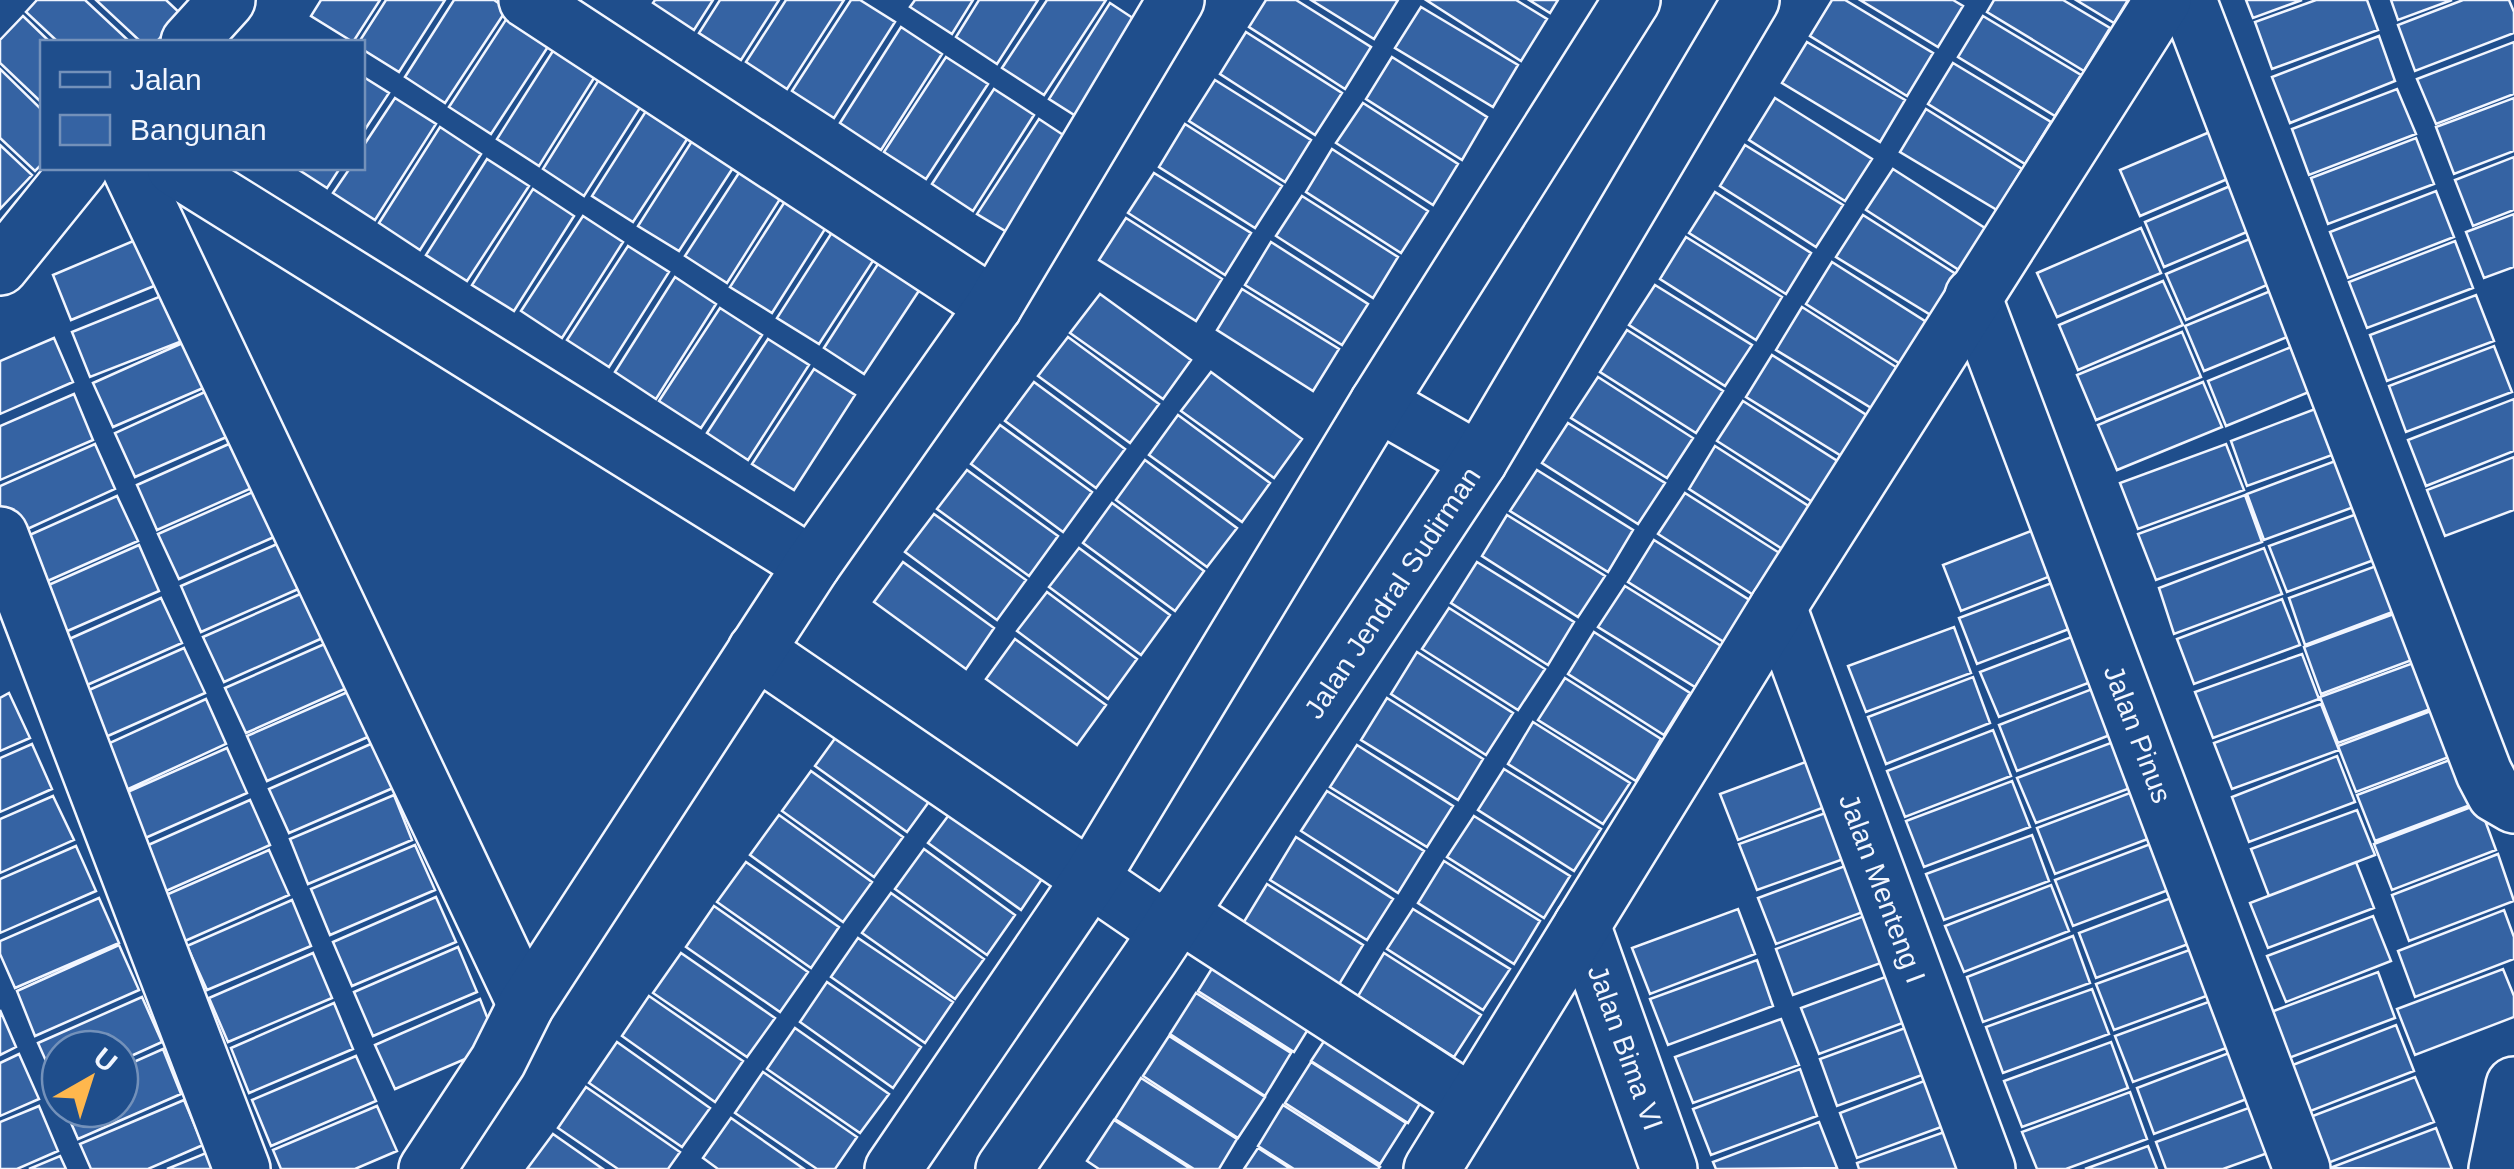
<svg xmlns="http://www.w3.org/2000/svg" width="2514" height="1169" viewBox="0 0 2514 1169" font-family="Arial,sans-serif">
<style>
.building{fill:#3563a3;stroke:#f2f6ff;stroke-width:2.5}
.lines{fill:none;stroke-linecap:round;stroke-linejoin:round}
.minor-casing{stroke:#f2f6ff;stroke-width:60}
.minor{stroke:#1f4e8c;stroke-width:55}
.labels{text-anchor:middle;stroke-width:8;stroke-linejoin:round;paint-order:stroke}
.street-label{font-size:28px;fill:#f2f6ff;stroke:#1f4e8c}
</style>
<rect width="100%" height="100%" fill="#1f4e8c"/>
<path class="building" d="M 37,0 L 85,0 L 130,42 L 58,42 L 26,12 Z
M 96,0 L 166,0 L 182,15 L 156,42 L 141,42 Z
M 321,0 L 380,0 L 353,42 L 311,16 Z
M 386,0 L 445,0 L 399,72 L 362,49 L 362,42 L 359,42 Z
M 454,0 L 494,0 L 507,9 L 445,103 L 405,77 Z
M 655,0 L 713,0 L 694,30 L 653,3 Z
M 720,0 L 779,0 L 741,60 L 699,33 Z
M 786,0 L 844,0 L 787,89 L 746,62 Z
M 851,0 L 860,0 L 895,22 L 834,118 L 792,91 Z
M 915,0 L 973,0 L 952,34 L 910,7 Z
M 979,0 L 1038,0 L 997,64 L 956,37 Z
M 1047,0 L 1106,0 L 1044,95 L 1002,68 Z
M 1266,0 L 1296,0 L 1371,47 L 1345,89 L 1249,27 Z
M 1311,0 L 1398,0 L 1374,39 Z
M 1426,0 L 1516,0 L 1547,19 L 1521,61 Z
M 1529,0 L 1558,0 L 1550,13 Z
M 1832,0 L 1845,0 L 1933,53 L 1907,96 L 1810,36 Z
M 1860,0 L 1953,0 L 1963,6 L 1938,47 Z
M 1994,0 L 2063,0 L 2110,28 L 2084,71 L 1987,12 Z
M 2076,0 L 2128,0 L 2114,23 Z
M 2246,0 L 2302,0 L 2253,18 Z
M 2316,0 L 2367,0 L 2378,30 L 2272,69 L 2255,22 Z
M 2391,0 L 2452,0 L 2398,20 Z
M 2463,0 L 2509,0 L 2514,12 L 2514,33 L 2415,71 L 2398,25 Z
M 1110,3 L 1151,30 L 1090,125 L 1049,99 Z
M 1421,7 L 1518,65 L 1493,107 L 1395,48 Z
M 511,12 L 553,39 L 491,134 L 449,107 Z
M 23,16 L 50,42 L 42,42 L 42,103 L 0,63 L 0,40 Z
M 1983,16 L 2081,75 L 2055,116 L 1958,57 Z
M 901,27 L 942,54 L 881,150 L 840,123 Z
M 1246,32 L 1342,93 L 1315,135 L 1220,74 Z
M 2379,36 L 2395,81 L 2290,123 L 2272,77 Z
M 1807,42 L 1905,100 L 1880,142 L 1782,83 Z
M 2514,42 L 2514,94 L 2436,124 L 2417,79 Z
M 558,43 L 599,70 L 539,166 L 497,139 Z
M 946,57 L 988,84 L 926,179 L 884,152 Z
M 1392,57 L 1487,117 L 1462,160 L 1366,99 Z
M 1953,63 L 2051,122 L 2025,164 L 1928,104 Z
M 0,69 L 42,110 L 42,164 L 35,171 L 0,138 Z
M 603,73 L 645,100 L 584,196 L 543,169 Z
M 362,76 L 389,93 L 362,134 Z
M 1215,80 L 1311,140 L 1285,182 L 1189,121 Z
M 994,89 L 1034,115 L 973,211 L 932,184 Z
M 2397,89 L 2416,134 L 2309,175 L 2292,129 Z
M 395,98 L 436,124 L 375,220 L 333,193 L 350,168 L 362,168 L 362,148 Z
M 1775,98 L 1872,159 L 1845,201 L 1749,140 Z
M 2514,98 L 2514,151 L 2454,174 L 2436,127 Z
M 653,100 L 695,127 L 633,222 L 592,196 Z
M 1363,103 L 1458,164 L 1433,205 L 1336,143 Z
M 1926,109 L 2022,169 L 1997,210 L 1900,152 Z
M 1039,119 L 1080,146 L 1020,240 L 977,214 Z
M 1185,124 L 1282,186 L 1255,228 L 1159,167 Z
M 2224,126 L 2244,172 L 2140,216 L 2120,170 Z
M 440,127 L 481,154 L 420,250 L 379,223 Z
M 699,130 L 740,157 L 679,251 L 638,226 Z
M 2416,138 L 2434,184 L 2328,224 L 2311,178 Z
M 0,145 L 32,175 L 0,209 Z
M 1745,145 L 1843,205 L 1816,247 L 1720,186 Z
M 1332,149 L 1428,211 L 1401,253 L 1306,192 Z
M 2514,157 L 2514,210 L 2473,226 L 2455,180 Z
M 487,159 L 529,186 L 467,281 L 426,255 Z
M 746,162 L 787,188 L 727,283 L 685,256 Z
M 296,168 L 340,168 L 327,188 Z
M 1893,169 L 1988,230 L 1962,272 L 1866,210 Z
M 1154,173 L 1251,233 L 1225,275 L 1128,213 Z
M 2249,178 L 2268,223 L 2164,267 L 2145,222 Z
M 533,189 L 574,216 L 514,311 L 472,285 Z
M 2436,191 L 2454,237 L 2348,278 L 2330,232 Z
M 791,192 L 832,218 L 772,313 L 730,287 Z
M 1715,192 L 1811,253 L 1786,294 L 1689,233 Z
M 1302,196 L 1398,257 L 1373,298 L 1276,236 Z
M 2514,214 L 2514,267 L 2484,278 L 2466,232 Z
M 1863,215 L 1959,276 L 1934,317 L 1836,257 Z
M 583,216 L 623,242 L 562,338 L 521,311 Z
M 1126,218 L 1222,279 L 1196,321 L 1099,260 Z
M 838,223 L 880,250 L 819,344 L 777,318 Z
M 2141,228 L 2161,273 L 2057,317 L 2037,273 Z
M 2271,230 L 2290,275 L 2186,320 L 2166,274 Z
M 157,231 L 176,277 L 71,320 L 53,275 Z
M 1686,237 L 1782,297 L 1756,340 L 1660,279 Z
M 2455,241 L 2473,288 L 2367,328 L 2349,282 Z
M 1271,242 L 1368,304 L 1342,345 L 1245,285 Z
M 628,246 L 669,272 L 609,367 L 567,340 Z
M 885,253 L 926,280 L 864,374 L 824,348 Z
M 1832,262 L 1928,323 L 1902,365 L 1806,304 Z
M 675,277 L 716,304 L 656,399 L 615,372 Z
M 2163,281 L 2183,325 L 2078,370 L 2059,325 Z
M 2290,283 L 2309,328 L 2204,371 L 2185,326 Z
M 1655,285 L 1752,345 L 1725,386 L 1629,325 Z
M 1242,289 L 1339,349 L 1313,391 L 1217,330 Z
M 176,290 L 195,336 L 90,377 L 72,332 Z
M 1100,294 L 1191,360 L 1163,399 L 1070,333 Z
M 2476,295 L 2494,341 L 2387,381 L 2370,335 Z
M 1802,307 L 1899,369 L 1873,409 L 1776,350 Z
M 720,308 L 762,335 L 701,428 L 659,401 Z
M 1627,330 L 1723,391 L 1696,433 L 1600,372 Z
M 2182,332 L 2201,377 L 2096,420 L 2077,375 Z
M 196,337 L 217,382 L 113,427 L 93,383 Z
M 1068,337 L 1159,404 L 1130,443 L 1038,376 Z
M 54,338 L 73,382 L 0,414 L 0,361 Z
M 2313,338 L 2331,383 L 2226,426 L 2208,381 Z
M 768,339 L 809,365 L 748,460 L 707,433 Z
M 2494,346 L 2512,392 L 2406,432 L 2389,386 Z
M 1772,355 L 1868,416 L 1843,457 L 1746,397 Z
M 814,369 L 855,395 L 794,490 L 752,464 Z
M 1211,372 L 1302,439 L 1274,478 L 1181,411 Z
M 1598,377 L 1693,438 L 1667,478 L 1571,418 Z
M 1034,382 L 1125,449 L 1096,488 L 1005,421 Z
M 2203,382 L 2222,427 L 2117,470 L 2098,425 Z
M 218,386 L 238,432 L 135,477 L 115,433 Z
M 74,394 L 93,440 L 0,480 L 0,426 Z
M 2514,399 L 2514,451 L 2426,486 L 2408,440 Z
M 1743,401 L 1839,462 L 1814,503 L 1717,441 Z
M 2336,401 L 2354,447 L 2247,486 L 2231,441 Z
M 1178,415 L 1270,483 L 1242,522 L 1149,455 Z
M 1568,423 L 1665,483 L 1638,524 L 1542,463 Z
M 1000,425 L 1092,492 L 1063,532 L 971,464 Z
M 240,439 L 261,484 L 157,530 L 137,485 Z
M 95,444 L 115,489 L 12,536 L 0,507 L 0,486 Z
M 2226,444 L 2244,490 L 2138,529 L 2120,483 Z
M 1715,446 L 1810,507 L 1784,550 L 1689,489 Z
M 2354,454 L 2370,501 L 2264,540 L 2247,494 Z
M 2514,457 L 2514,510 L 2445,536 L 2427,490 Z
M 1145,460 L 1237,528 L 1207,567 L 1116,500 Z
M 967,470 L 1058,536 L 1029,576 L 937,509 Z
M 1537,470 L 1633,530 L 1608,572 L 1510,511 Z
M 262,488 L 283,533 L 179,579 L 158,534 Z
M 1685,493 L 1781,554 L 1755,596 L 1658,534 Z
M 2245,495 L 2262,542 L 2156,580 L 2138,534 Z
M 117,496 L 138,541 L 34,587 L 14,542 Z
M 1112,503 L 1204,571 L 1175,611 L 1083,543 Z
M 2376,507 L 2393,553 L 2287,592 L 2269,546 Z
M 934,514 L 1026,580 L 997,620 L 905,552 Z
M 1507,515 L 1605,576 L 1578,617 L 1482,556 Z
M 2049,524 L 2066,570 L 1961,611 L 1943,565 Z
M 1654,540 L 1751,601 L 1724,642 L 1628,582 Z
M 284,541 L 305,586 L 201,632 L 181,586 Z
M 139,545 L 159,591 L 56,636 L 35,591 Z
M 1079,548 L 1170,615 L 1141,655 L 1049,587 Z
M 2264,548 L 2282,594 L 2174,634 L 2159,588 Z
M 2395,559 L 2411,605 L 2305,645 L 2289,598 Z
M 903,562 L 994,628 L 966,669 L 874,602 Z
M 1477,562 L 1574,622 L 1548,665 L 1451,603 Z
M 2065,578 L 2082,624 L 1977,664 L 1959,618 Z
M 1625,586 L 1721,646 L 1695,687 L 1598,627 Z
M 307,591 L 327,636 L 224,682 L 203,637 Z
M 1047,592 L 1137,659 L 1108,699 L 1017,631 Z
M 161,598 L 182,643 L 78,689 L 58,644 Z
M 2282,599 L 2300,645 L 2194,684 L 2177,639 Z
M 1449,608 L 1545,669 L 1518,710 L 1422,649 Z
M 2410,608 L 2428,654 L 2321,694 L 2304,647 Z
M 1954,627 L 1971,673 L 1866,712 L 1848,666 Z
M 2087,631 L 2104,677 L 1999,717 L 1980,672 Z
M 1594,632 L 1690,693 L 1664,735 L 1568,674 Z
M 1015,639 L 1106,705 L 1077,745 L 986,679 Z
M 329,642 L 349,687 L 246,733 L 225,688 Z
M 184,648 L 205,693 L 101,739 L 80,694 Z
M 1417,652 L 1513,713 L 1486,755 L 1391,694 Z
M 2302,654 L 2319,699 L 2213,738 L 2195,692 Z
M 2427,658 L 2444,704 L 2338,743 L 2320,697 Z
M 1973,677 L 1990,723 L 1886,764 L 1868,717 Z
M 1565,678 L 1661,739 L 1636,781 L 1538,720 Z
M 2105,684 L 2123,730 L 2017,771 L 1999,725 Z
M 350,691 L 370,736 L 267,781 L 247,736 Z
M 9,693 L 30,738 L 0,751 L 0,698 Z
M 1387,698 L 1483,759 L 1458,800 L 1361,740 Z
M 206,699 L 226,744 L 124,791 L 103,746 Z
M 2321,704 L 2339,750 L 2232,789 L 2214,743 Z
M 2444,706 L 2462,752 L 2356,792 L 2338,746 Z
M 1533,722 L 1630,783 L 1603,824 L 1508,764 Z
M 844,726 L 936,792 L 907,832 L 815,766 Z
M 1993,730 L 2011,776 L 1905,817 L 1887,771 Z
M 2124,738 L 2141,784 L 2036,823 L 2017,778 Z
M 373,743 L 393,788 L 289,833 L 269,789 Z
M 32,744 L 52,789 L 0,812 L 0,758 Z
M 1357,745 L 1453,806 L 1427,847 L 1330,787 Z
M 227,748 L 247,793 L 143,839 L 123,794 Z
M 1827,754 L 1843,800 L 1738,840 L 1720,794 Z
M 2463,755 L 2481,801 L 2375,841 L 2357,795 Z
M 2337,756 L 2355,802 L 2249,842 L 2232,797 Z
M 1504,769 L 1601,829 L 1574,871 L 1478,810 Z
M 811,771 L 903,837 L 874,877 L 782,811 Z
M 2012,781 L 2030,827 L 1924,867 L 1906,821 Z
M 2143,788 L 2161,834 L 2055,874 L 2037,828 Z
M 1327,791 L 1424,851 L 1398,893 L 1301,831 Z
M 394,795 L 412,840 L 308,884 L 290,839 Z
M 53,796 L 74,840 L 0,873 L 0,819 Z
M 250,800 L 270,845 L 166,891 L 146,846 Z
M 957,804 L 1048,870 L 1021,910 L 928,843 Z
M 2479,804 L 2496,850 L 2392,890 L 2374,844 Z
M 1845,806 L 1863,852 L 1757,890 L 1739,844 Z
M 2357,810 L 2375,855 L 2269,896 L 2251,849 Z
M 779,815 L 872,882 L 843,922 L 750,855 Z
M 1474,816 L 1570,876 L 1544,918 L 1447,857 Z
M 2032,835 L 2049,881 L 1944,920 L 1926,874 Z
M 1296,837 L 1393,899 L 1367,940 L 1270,880 Z
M 2161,840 L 2179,886 L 2073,926 L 2055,880 Z
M 415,845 L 435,890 L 330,935 L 311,889 Z
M 76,846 L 96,891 L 0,933 L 0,879 Z
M 924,849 L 1015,915 L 987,955 L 895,889 Z
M 269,850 L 289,895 L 185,941 L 166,895 Z
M 2498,854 L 2514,901 L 2409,941 L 2392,895 Z
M 1864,859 L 1882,905 L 1776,944 L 1758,898 Z
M 1444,861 L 1540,921 L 1514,964 L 1418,903 Z
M 746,862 L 839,927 L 811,968 L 717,902 Z
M 2356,862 L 2374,908 L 2268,948 L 2250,903 Z
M 1267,884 L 1363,945 L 1338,986 L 1242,925 Z
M 2051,885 L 2069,931 L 1964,972 L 1945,926 Z
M 891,893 L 984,959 L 955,999 L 862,933 Z
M 2184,893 L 2202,939 L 2096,978 L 2079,933 Z
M 436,897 L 456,942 L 352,986 L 333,942 Z
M 99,898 L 119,943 L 15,988 L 0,954 L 0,941 Z
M 292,900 L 311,946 L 207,990 L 187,946 Z
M 714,906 L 808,972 L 780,1012 L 686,947 Z
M 1413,909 L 1510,969 L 1483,1010 L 1387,949 Z
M 1738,909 L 1755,954 L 1650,994 L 1632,948 Z
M 1883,909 L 1900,956 L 1793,995 L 1776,949 Z
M 2504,910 L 2514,937 L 2514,959 L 2415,997 L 2398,951 Z
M 2373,916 L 2391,961 L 2286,1002 L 2267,956 Z
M 2073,936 L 2090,983 L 1983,1022 L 1967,977 Z
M 858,938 L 953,1002 L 925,1043 L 831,977 Z
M 119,945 L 139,990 L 35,1036 L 17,991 Z
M 2203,945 L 2220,991 L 2114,1030 L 2096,984 Z
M 458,947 L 477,992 L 373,1036 L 354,992 Z
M 1224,949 L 1320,1010 L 1294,1052 L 1198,991 Z
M 313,953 L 332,998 L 228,1042 L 209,998 Z
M 681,953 L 775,1018 L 747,1057 L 653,993 Z
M 1384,953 L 1481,1015 L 1454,1057 L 1358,996 Z
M 1757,960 L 1773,1006 L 1668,1045 L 1650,999 Z
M 1907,969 L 1924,1015 L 1819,1054 L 1801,1008 Z
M 2503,969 L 2514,996 L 2514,1017 L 2415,1055 L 2397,1009 Z
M 2378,972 L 2395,1018 L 2289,1058 L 2271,1012 Z
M 827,982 L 921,1047 L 893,1088 L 800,1022 Z
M 2092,989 L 2109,1034 L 2003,1073 L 1986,1027 Z
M 1196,993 L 1291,1053 L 1265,1096 L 1170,1034 Z
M 649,996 L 743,1061 L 715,1102 L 622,1036 Z
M 142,997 L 162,1042 L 120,1061 L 120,1049 L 60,1049 L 58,1088 L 38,1043 Z
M 2222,997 L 2240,1043 L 2133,1082 L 2115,1036 Z
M 480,999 L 498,1045 L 395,1089 L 375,1045 Z
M 334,1003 L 353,1049 L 249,1093 L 231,1048 Z
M 0,1010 L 16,1047 L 0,1055 Z
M 1781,1019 L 1799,1065 L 1693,1103 L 1675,1057 Z
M 1338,1020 L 1434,1081 L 1408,1123 L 1311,1061 Z
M 1927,1020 L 1944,1067 L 1837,1106 L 1820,1059 Z
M 2396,1025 L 2414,1071 L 2308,1112 L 2290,1066 Z
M 795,1028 L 889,1094 L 860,1133 L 767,1069 Z
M 1169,1036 L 1265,1097 L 1238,1138 L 1143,1076 Z
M 617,1042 L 710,1108 L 682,1147 L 589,1083 Z
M 2111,1042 L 2128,1088 L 2022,1127 L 2004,1081 Z
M 2242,1048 L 2260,1094 L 2154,1134 L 2137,1088 Z
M 163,1049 L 181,1094 L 78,1139 L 65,1109 L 120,1109 L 120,1068 Z
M 19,1054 L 39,1099 L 0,1116 L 0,1063 Z
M 356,1056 L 376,1101 L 271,1146 L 252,1100 Z
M 1311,1062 L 1406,1123 L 1380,1164 L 1285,1103 Z
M 1800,1069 L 1817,1116 L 1711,1155 L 1693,1109 Z
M 763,1072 L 857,1137 L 835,1169 L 817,1169 L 735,1113 Z
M 1945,1073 L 1963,1119 L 1857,1158 L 1840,1113 Z
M 2415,1077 L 2434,1122 L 2328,1163 L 2310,1117 Z
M 1141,1078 L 1237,1139 L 1219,1169 L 1194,1169 L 1115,1119 Z
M 586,1087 L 680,1152 L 668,1169 L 618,1169 L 558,1128 Z
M 2130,1092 L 2147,1139 L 2066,1169 L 2037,1169 L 2022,1132 Z
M 184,1100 L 203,1145 L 148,1169 L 91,1169 L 80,1144 Z
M 2262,1103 L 2279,1149 L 2223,1169 L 2166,1169 L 2156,1142 Z
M 1283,1105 L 1380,1167 L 1378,1169 L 1294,1169 L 1258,1146 Z
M 39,1106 L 58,1151 L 17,1169 L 0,1169 L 0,1122 Z
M 377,1106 L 397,1151 L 355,1169 L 281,1169 L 273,1150 Z
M 731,1118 L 804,1169 L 718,1169 L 703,1158 Z
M 1114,1120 L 1191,1169 L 1099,1169 L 1087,1161 Z
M 1819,1122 L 1837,1168 L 1716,1169 L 1713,1162 Z
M 1964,1125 L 1981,1169 L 1859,1169 L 1857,1163 Z
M 2436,1128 L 2452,1169 L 2330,1168 Z
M 553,1134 L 603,1169 L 527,1169 Z
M 2148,1146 L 2157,1169 L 2085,1169 Z
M 1258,1148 L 1291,1169 L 1244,1169 Z
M 206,1153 L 213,1169 L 167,1169 Z
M 60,1156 L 66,1169 L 29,1169 Z"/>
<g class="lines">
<g class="minor-casing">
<g id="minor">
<path d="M 527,0 L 994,306"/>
<path d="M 2188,0 L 2484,773 L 2495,794 L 2514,805"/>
<path d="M 189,42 L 227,0"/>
<path d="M 130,168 L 526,1005"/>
<path d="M 175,168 L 812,565"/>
<path d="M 0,267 L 80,168"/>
<path id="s1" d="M 1973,296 L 2302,1169"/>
<path d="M 1378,403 L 1479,461"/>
<path d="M 0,535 L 242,1169"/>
<path id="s2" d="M 1778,607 L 1987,1169"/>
<path d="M 756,650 L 1167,931"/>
<path d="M 1178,913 L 1471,1103"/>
<path id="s3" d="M 1582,925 L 1669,1169"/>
<path d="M 427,1169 L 498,1061 L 526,1005 L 812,565 L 994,306 L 1176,0"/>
<path d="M 893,1169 L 1091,878 L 1378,403 L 1632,0"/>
<path id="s4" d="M 1004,1169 L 1150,958 L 1479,461 L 1751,0"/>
<path d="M 1432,1169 L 1778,607 L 2163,0"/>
<path d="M 2497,1169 L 2514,1085"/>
</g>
</g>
<use href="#minor" class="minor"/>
</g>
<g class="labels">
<g class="street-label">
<text dy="10" stroke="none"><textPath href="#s4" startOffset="695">Jalan Jendral Sudirman</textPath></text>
<text dy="10" stroke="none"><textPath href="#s1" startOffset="468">Jalan Pinus</textPath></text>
<text dy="10" stroke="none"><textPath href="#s2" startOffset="300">Jalan Menteng I</textPath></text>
<text dy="10" stroke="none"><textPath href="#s3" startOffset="130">Jalan Bima VI</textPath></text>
</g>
</g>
<rect x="40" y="40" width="325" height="130" fill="#1f4e8c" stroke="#7391ba" stroke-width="2.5"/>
<rect x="60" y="72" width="50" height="15" fill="#1f4e8c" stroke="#7391ba" stroke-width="2.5"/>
<text x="130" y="90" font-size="30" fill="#f2f6ff">Jalan</text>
<rect x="60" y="115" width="50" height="30" fill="#3563a3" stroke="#7391ba" stroke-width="2.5"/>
<text x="130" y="140" font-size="30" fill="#f2f6ff">Bangunan</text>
<g transform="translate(90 1079) rotate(39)"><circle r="48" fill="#1f4e8c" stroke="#7391ba" stroke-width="2.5"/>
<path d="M0-8L18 38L0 25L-18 38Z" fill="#ffb74d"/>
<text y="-15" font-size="28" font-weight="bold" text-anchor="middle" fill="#f2f6ff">U</text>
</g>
</svg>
